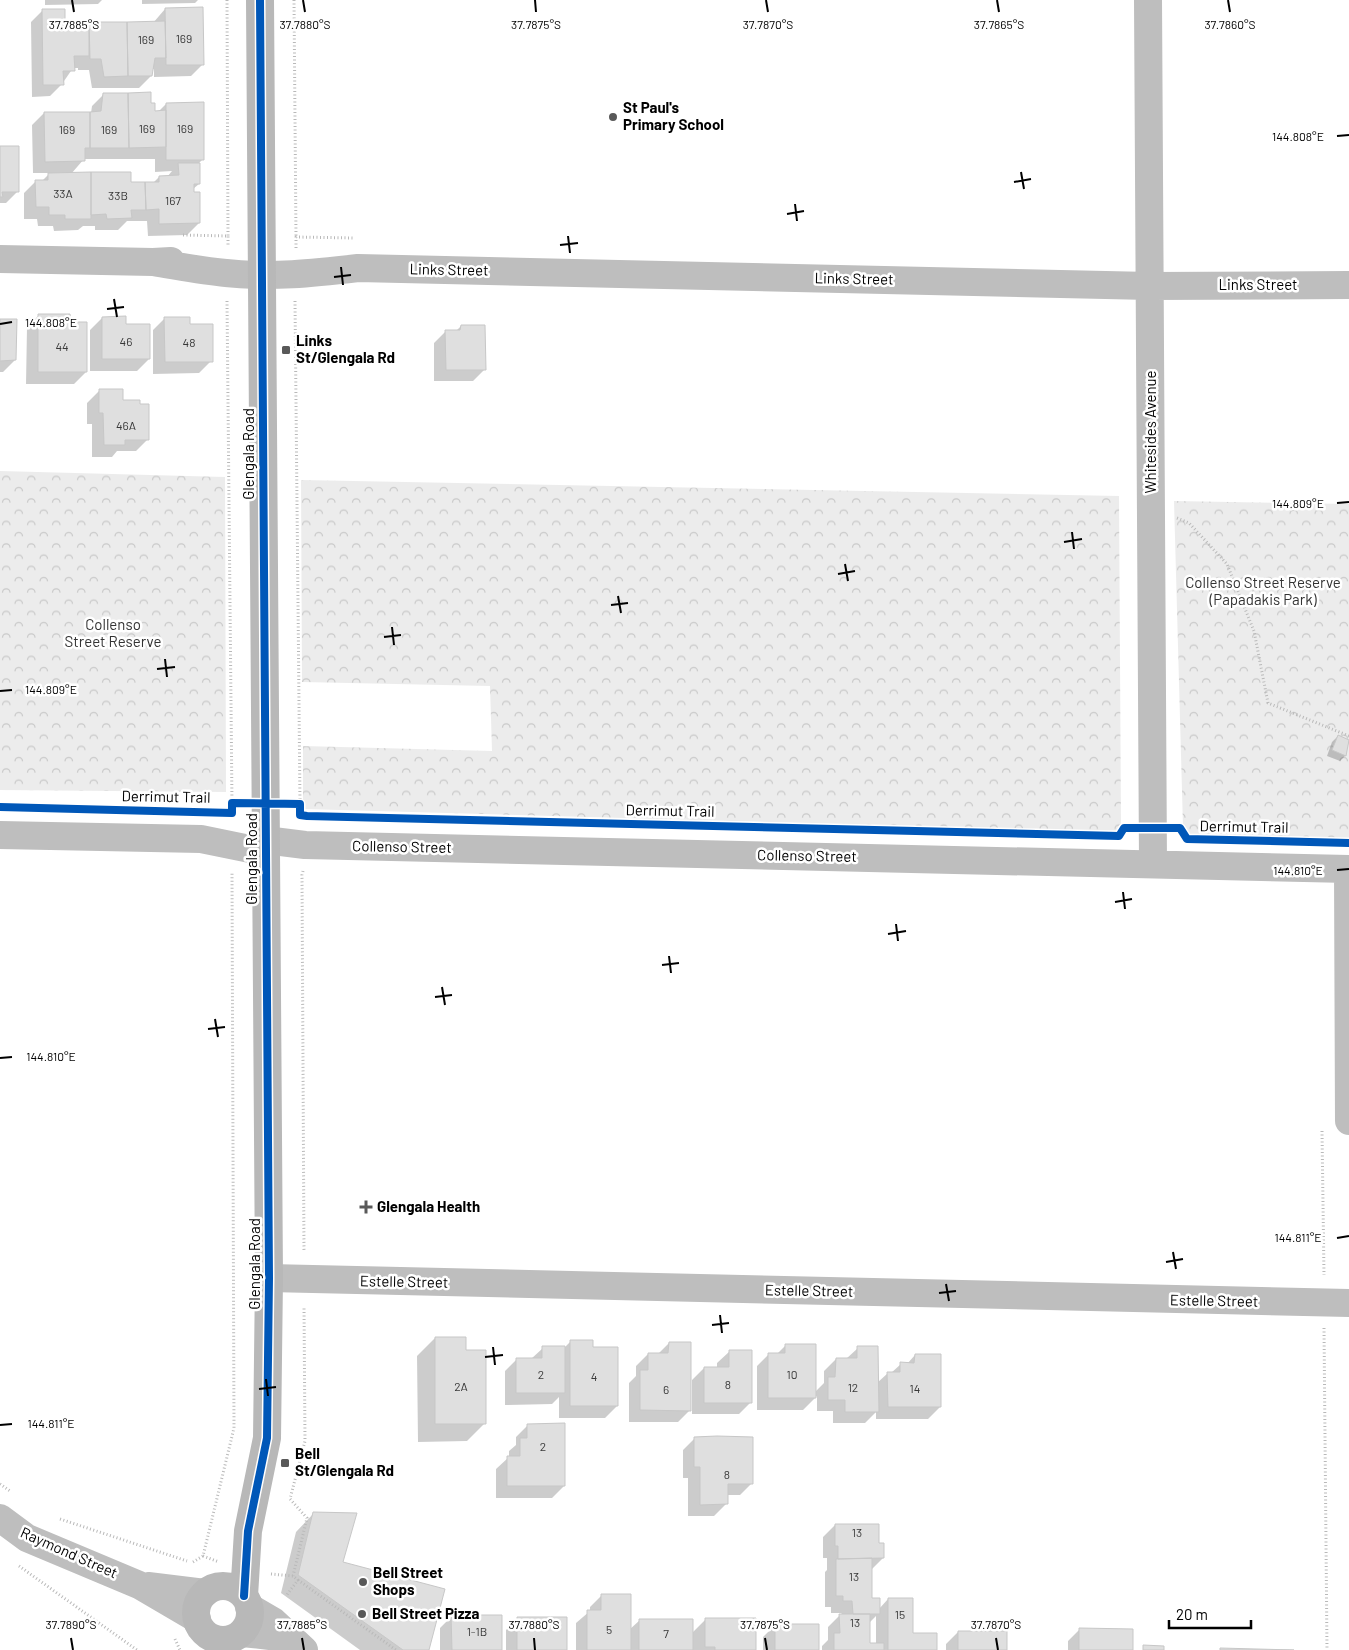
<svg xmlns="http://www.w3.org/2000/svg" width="1349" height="1650" viewBox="0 0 1349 1650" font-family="Barlow,sans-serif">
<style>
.park{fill:url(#park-crowns)}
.shadow{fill:#0003;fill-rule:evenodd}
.building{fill:#dfdfdf;stroke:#c7c7c7}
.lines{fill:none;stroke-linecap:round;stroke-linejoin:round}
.path{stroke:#b9b9b9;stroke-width:3;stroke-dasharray:1 2.5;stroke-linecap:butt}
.street{stroke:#bebebe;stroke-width:28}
.secondary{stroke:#b8b8b8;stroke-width:28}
.cycleway-casing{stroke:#fff;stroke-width:11}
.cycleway{stroke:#0057b8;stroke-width:8}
.ticks{fill:none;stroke:#000;stroke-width:2}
.poi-dot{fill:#595959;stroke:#fff;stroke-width:2}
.labels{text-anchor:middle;stroke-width:5;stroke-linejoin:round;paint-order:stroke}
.number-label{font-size:12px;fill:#383838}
.poi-label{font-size:15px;font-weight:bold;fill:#000;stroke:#fff;text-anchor:start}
.street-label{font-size:15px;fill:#000;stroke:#fff}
.park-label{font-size:15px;fill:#333;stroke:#fff}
.ticks-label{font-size:12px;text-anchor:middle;fill:#000;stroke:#fff;stroke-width:5;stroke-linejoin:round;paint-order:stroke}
</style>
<defs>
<pattern id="park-crowns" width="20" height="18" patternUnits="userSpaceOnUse" patternTransform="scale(1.25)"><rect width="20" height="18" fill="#ececec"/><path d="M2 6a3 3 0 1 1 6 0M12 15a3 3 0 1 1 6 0" fill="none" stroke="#c9c9c9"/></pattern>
</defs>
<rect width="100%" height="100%" fill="#fff"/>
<path class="park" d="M 0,471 L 225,477 L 226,792 L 0,790 Z
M 301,480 L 1119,496 L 1121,827 L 1116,832 L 303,809 L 303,746 L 492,751 L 490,686 L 302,682 Z
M 1174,501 L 1349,504 L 1349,839 L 1188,834 L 1183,827 Z"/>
<path class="shadow" d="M 45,0 L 102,0 L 98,4 L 45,5 Z
M 142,0 L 198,0 L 195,3 L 142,4 Z
M 165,9 L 203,64 L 191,76 L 154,77 L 154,69 L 152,69 L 151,76 L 139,88 L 92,88 L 89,70 L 78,70 L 78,68 L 73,68 L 62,84 L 50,96 L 32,97 L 31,22 L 43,10 L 63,24 L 153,23 Z
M 104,94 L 150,104 L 153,112 L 158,112 L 166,104 L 203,159 L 198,164 L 199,184 L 193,189 L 199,223 L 187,235 L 148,236 L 147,221 L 127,221 L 118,230 L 95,230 L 95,226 L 83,226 L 78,230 L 54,231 L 53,226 L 38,226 L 37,219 L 24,219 L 24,193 L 36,181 L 42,181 L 50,173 L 33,173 L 32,125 L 44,113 L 91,113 L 92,106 ZM 84,159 L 155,159 L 155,172 L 172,171 L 167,177 L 159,177 L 153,183 L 130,183 L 71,174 Z
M 0,148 L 18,191 L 6,203 L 0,203 Z
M 39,315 L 69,323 L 86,372 L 74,384 L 26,384 L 27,327 Z
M 102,318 L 125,326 L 149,359 L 137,371 L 90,371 L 90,330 Z
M 165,318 L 189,326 L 211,361 L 199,373 L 153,374 L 153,330 Z
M 0,321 L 15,360 L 3,372 L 0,372 Z
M 461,326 L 485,369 L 473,381 L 434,381 L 434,343 L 446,331 L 456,331 Z
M 99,391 L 122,401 L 148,439 L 136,451 L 117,451 L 112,457 L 92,457 L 92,424 L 87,424 L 87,403 Z
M 1338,736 L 1349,741 L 1345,756 L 1340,761 L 1327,756 L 1332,742 Z
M 435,1338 L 485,1423 L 467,1441 L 418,1442 L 417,1356 Z
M 571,1341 L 592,1348 L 617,1406 L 605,1418 L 559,1418 L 559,1397 L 552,1404 L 505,1405 L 505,1371 L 517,1359 L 531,1359 L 543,1348 L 564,1348 Z
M 669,1343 L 690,1410 L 678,1422 L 629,1422 L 629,1383 L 636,1376 L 636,1366 L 648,1354 L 658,1354 Z
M 785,1346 L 815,1392 L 824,1383 L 824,1371 L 836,1359 L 846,1359 L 858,1348 L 877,1383 L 888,1373 L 891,1373 L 901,1364 L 907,1364 L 915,1355 L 940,1407 L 928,1419 L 876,1419 L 876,1412 L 865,1423 L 833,1423 L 833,1411 L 817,1411 L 817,1396 L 803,1410 L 757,1410 L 757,1366 L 769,1354 L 777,1354 Z
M 730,1351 L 751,1402 L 739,1414 L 692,1414 L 692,1380 L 704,1368 L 717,1368 L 717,1363 Z
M 528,1425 L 564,1486 L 552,1498 L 496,1498 L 496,1469 L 509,1457 L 509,1451 L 516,1445 L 516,1437 Z
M 695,1438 L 752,1483 L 740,1495 L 727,1495 L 726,1504 L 714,1516 L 688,1516 L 688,1478 L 683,1478 L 683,1450 Z
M 314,1513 L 341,1563 L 427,1650 L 360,1650 L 281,1593 L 296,1532 Z
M 835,1525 L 877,1544 L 883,1558 L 871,1570 L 871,1599 L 879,1609 L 888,1599 L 912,1634 L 935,1650 L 822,1650 L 822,1646 L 828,1640 L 828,1627 L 842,1613 L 831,1613 L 831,1607 L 825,1607 L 825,1572 L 827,1570 L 827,1558 L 823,1558 L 823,1537 ZM 876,1616 L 876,1645 L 869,1645 L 869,1623 Z
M 602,1595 L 629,1630 L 640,1620 L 692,1633 L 706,1619 L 755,1650 L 576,1650 L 576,1623 L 590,1611 L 590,1607 Z
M 452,1616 L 501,1650 L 440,1650 L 440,1628 Z
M 518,1618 L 565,1650 L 506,1650 L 506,1630 Z
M 775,1625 L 818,1650 L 763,1650 L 763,1637 Z
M 1080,1629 L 1131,1650 L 1068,1650 L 1068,1641 Z
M 958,1632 L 1006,1650 L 946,1650 L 946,1644 Z"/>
<path class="building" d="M 203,7 L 204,65 L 166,65 L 165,8 Z
M 42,9 L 65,9 L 65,23 L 89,22 L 89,56 L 74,56 L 75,71 L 63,71 L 64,85 L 43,85 Z
M 165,21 L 166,58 L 155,58 L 152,76 L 128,76 L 127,22 Z
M 89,22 L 127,22 L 128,76 L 104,77 L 101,59 L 90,59 Z
M 151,92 L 151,103 L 155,103 L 155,111 L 166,110 L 166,147 L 129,148 L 128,93 Z
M 103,93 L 128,93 L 129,148 L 90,148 L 90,112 L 101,111 Z
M 204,102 L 204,160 L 166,160 L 166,103 Z
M 44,112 L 90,112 L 90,148 L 85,148 L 85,161 L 45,162 Z
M 0,146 L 19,146 L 19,192 L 2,192 L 3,197 L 0,197 Z
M 178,163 L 200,163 L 200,184 L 194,184 L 194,192 L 200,192 L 200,223 L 159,224 L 159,209 L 146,210 L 145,182 L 159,182 L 159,176 L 179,175 Z
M 91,172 L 91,219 L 65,219 L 65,215 L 49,215 L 49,207 L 36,207 L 35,180 L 48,180 L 48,173 Z
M 91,172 L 131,172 L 131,182 L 145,182 L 146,210 L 131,210 L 132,218 L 107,219 L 106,214 L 91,215 Z
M 38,314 L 70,314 L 71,322 L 87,322 L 87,372 L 38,372 Z
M 126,316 L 126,324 L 150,324 L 150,359 L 102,359 L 102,317 Z
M 164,317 L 190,317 L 190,324 L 213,324 L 213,362 L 165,362 Z
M 0,319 L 17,319 L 16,360 L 0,361 Z
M 461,325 L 485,325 L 486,370 L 446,370 L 445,330 L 460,330 Z
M 99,389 L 123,389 L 123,400 L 140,400 L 140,404 L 149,404 L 149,440 L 125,440 L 125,445 L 104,445 L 103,413 L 99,413 Z
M 1338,735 L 1349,740 L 1346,756 L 1332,750 Z
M 435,1337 L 466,1337 L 466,1350 L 486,1350 L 486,1424 L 435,1424 Z
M 570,1340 L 593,1340 L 593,1347 L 618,1347 L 618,1406 L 570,1406 Z
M 669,1342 L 691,1342 L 691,1411 L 640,1410 L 640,1370 L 648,1370 L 648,1353 L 668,1353 Z
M 785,1344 L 816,1344 L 816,1398 L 768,1398 L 768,1353 L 785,1353 Z
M 542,1346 L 565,1346 L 565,1393 L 516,1393 L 516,1358 L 542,1358 Z
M 857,1346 L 878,1346 L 879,1412 L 845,1412 L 845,1400 L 828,1400 L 828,1377 L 835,1377 L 836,1358 L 857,1358 Z
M 729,1350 L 752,1350 L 752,1403 L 704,1403 L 704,1367 L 729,1367 Z
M 915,1354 L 941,1354 L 941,1407 L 888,1407 L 887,1372 L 900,1372 L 900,1362 L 914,1363 Z
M 565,1423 L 565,1486 L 507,1486 L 507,1456 L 520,1456 L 520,1438 L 527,1438 L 527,1424 Z
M 717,1436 L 753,1437 L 753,1484 L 728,1484 L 728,1504 L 700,1505 L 700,1467 L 694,1467 L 694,1437 Z
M 313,1512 L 357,1513 L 343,1562 L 445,1589 L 429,1650 L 403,1650 L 298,1575 Z
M 835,1524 L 879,1524 L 879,1543 L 884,1543 L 884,1558 L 838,1559 L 838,1546 L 835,1546 Z
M 872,1558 L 872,1598 L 880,1598 L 880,1614 L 853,1614 L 852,1601 L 843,1601 L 843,1596 L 836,1596 L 836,1559 Z
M 601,1594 L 631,1594 L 631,1650 L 587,1650 L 587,1610 L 601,1610 Z
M 888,1598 L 913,1598 L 913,1633 L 937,1633 L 937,1650 L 888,1650 Z
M 839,1614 L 870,1614 L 870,1643 L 884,1643 L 884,1650 L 834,1650 L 834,1633 L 840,1633 Z
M 451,1615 L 502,1615 L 502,1650 L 452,1650 Z
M 517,1617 L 567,1617 L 567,1650 L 517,1650 Z
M 705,1618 L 756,1618 L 756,1650 L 715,1650 L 715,1647 L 705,1647 Z
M 639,1619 L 693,1619 L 693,1650 L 639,1650 Z
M 775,1624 L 819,1624 L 819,1650 L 775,1650 Z
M 1079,1628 L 1133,1629 L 1133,1650 L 1079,1650 Z
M 958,1631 L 1007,1631 L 1007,1650 L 958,1650 Z
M 1143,1645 L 1164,1646 L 1164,1650 L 1143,1650 Z
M 1220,1648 L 1294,1650 L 1220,1650 Z"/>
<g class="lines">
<path class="path" d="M 227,0 L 228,236
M 294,0 L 296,237
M 183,235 L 228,236 L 228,247
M 296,248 L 296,237 L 354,238
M 227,301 L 232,803
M 295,301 L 300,804
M 1177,518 L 1189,523 L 1227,564 L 1254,631 L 1268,703 L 1349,736
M 303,871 L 302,875 L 304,1252
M 1322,1131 L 1324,1275
M 1324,1328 L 1327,1650
M 0,1484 L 10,1491
M 60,1519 L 187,1561
M 203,1556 L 219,1562
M 193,1562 L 203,1556 L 234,1428 L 232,873
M 19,1566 L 137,1650
M 271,1574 L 293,1576 L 298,1580 L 286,1596
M 293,1576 L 307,1518 L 290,1499 L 305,1441 L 304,1306
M 298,1580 L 396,1650
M 175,1639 L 180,1650"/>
<path class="street" d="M 1148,0 L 1153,864
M 0,259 L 153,262 L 171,261
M 153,262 C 178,266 202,271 226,273 C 270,278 315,273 358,268 L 1150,286 L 1349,285
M 0,835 L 201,839 L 265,852
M 265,840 L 305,845 L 1349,869
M 1348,869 L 1349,1121
M 269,1278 L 1349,1303
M 0,1518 L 27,1538 L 139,1585 L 197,1619
M 148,1586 L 205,1593
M 249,1607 L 273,1621 L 304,1650
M 242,1633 L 270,1636 L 295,1646"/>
<path class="secondary" d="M196 1613a27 27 0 1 1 54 0a27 27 0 1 1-54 0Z
M 244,1596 L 248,1531 L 267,1438 L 269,1278 L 260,0"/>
<g class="cycleway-casing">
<path id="cycleway" d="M 0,807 L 232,813 L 232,803 L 300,804 L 300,815 L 307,816 L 1119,836 L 1124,828 L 1180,828 L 1187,839 L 1349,843
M 244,1596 L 248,1531 L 267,1438 L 269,1278 L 260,0"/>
</g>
<use href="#cycleway" class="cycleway"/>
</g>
<path class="ticks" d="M 72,0 L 74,12M 303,0 L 305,12M 535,0 L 536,12M 766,0 L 768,12M 997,0 L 999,12M 1228,0 L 1230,12M 1337,136 L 1349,135M 1021,172 L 1024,189M 1014,182 L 1031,179M 795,204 L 797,221M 787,214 L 804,211M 568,236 L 570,253M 560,245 L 578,243M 341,267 L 343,285M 334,277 L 351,275M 114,299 L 117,317M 107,309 L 124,307M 0,324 L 12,322M 1337,503 L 1349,502M 1072,532 L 1074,549M 1064,542 L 1082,539M 845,564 L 848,581M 838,574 L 855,571M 618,596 L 621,613M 611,605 L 628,603M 392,627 L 394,645M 384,637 L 401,635M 165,659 L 167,677M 157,669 L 175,667M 0,691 L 12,690M 1337,870 L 1349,869M 1123,892 L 1125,909M 1115,902 L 1132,899M 896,924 L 898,941M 888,934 L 906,931M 669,956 L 671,973M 662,965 L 679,963M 442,987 L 445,1005M 435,997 L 452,995M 215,1019 L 218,1037M 208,1029 L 225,1027M 0,1058 L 12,1057M 1337,1238 L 1349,1236M 1173,1252 L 1176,1269M 1166,1262 L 1183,1259M 946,1284 L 949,1301M 939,1293 L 956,1291M 720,1315 L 722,1333M 712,1325 L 729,1323M 493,1347 L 495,1365M 485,1357 L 503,1355M 266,1379 L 268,1396M 259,1389 L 276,1387M 0,1425 L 12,1424M 71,1638 L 73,1650M 302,1638 L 304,1650M 534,1638 L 535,1650M 765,1638 L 767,1650M 996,1638 L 998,1650"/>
<g class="poi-dot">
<circle cx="613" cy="117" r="5"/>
<rect x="281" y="345" width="10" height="10" rx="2.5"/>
<path d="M363.5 1199.5h5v5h5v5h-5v5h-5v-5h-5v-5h5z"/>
<rect x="280" y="1458" width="10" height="10" rx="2.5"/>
<circle cx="363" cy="1582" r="5"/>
<circle cx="362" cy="1614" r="5"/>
</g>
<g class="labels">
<g class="number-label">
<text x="184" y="43">169</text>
<text x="146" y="44">169</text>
<text x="147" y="133">169</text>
<text x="185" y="133">169</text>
<text x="67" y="134">169</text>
<text x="109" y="134">169</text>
<text x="63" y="198">33A</text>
<text x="118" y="200">33B</text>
<text x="173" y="205">167</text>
<text x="126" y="346">46</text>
<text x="189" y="347">48</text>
<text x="62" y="351">44</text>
<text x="126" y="430">46A</text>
<text x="541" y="1379">2</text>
<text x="792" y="1379">10</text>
<text x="594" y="1381">4</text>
<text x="728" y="1389">8</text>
<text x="461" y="1391">2A</text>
<text x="853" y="1392">12</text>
<text x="915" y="1393">14</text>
<text x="666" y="1394">6</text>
<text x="543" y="1451">2</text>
<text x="727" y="1479">8</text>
<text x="857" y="1537">13</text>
<text x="854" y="1581">13</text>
<text x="900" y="1619">15</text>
<text x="855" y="1627">13</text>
<text x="609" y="1634">5</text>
<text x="477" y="1636">1-1B</text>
<text x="666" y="1638">7</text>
</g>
<g class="poi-label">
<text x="623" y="113">St Paul's<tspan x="623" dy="17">Primary School</tspan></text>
<text x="296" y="346">Links<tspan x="296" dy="17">St/Glengala Rd</tspan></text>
<text x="377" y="1212">Glengala Health</text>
<text x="295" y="1459">Bell<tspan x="295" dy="17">St/Glengala Rd</tspan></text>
<text x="373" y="1578">Bell Street<tspan x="373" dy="17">Shops</tspan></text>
<text x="372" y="1619">Bell Street Pizza</text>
</g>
<g class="street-label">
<text transform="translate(449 270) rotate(1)" y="5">Links Street</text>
<text transform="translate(854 279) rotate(1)" y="5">Links Street</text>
<text x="1258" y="290">Links Street</text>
<text transform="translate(1151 432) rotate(-90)" y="5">Whitesides Avenue</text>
<text transform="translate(249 454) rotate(-90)" y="5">Glengala Road</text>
<text transform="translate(166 797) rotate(1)" y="5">Derrimut Trail</text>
<text transform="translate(670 811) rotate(1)" y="5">Derrimut Trail</text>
<text transform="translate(1244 827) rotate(1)" y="5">Derrimut Trail</text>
<text transform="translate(402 847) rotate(1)" y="5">Collenso Street</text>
<text transform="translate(807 856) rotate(1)" y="5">Collenso Street</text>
<text transform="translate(252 859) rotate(-90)" y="5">Glengala Road</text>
<text transform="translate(255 1264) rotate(-90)" y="5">Glengala Road</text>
<text transform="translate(404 1282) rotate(1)" y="5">Estelle Street</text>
<text transform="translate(809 1291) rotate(1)" y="5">Estelle Street</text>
<text transform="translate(1214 1301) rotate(1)" y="5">Estelle Street</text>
<text transform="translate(69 1553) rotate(24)" y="5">Raymond Street</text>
</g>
<g class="park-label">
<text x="1263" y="588">Collenso Street Reserve<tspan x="1263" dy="17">(Papadakis Park)</tspan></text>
<text x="113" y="630">Collenso<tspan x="113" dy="17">Street Reserve</tspan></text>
</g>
</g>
<g class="ticks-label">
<text x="74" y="29">37.7885°S</text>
<text x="305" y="29">37.7880°S</text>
<text x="536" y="29">37.7875°S</text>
<text x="768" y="29">37.7870°S</text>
<text x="999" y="29">37.7865°S</text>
<text x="1230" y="29">37.7860°S</text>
<text x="1298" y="141">144.808°E</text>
<text x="51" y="327">144.808°E</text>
<text x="1298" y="508">144.809°E</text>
<text x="51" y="694">144.809°E</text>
<text x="1298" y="875">144.810°E</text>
<text x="51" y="1061">144.810°E</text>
<text x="1298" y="1242">144.811°E</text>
<text x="51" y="1428">144.811°E</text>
<text x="71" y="1629">37.7890°S</text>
<text x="302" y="1629">37.7885°S</text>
<text x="534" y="1629">37.7880°S</text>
<text x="765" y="1629">37.7875°S</text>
<text x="996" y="1629">37.7870°S</text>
</g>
<path d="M1169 1620v8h82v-8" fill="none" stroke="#000000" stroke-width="2.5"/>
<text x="1176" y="1620" font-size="15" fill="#000000" stroke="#ffffff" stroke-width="4" paint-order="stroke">20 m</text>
</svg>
